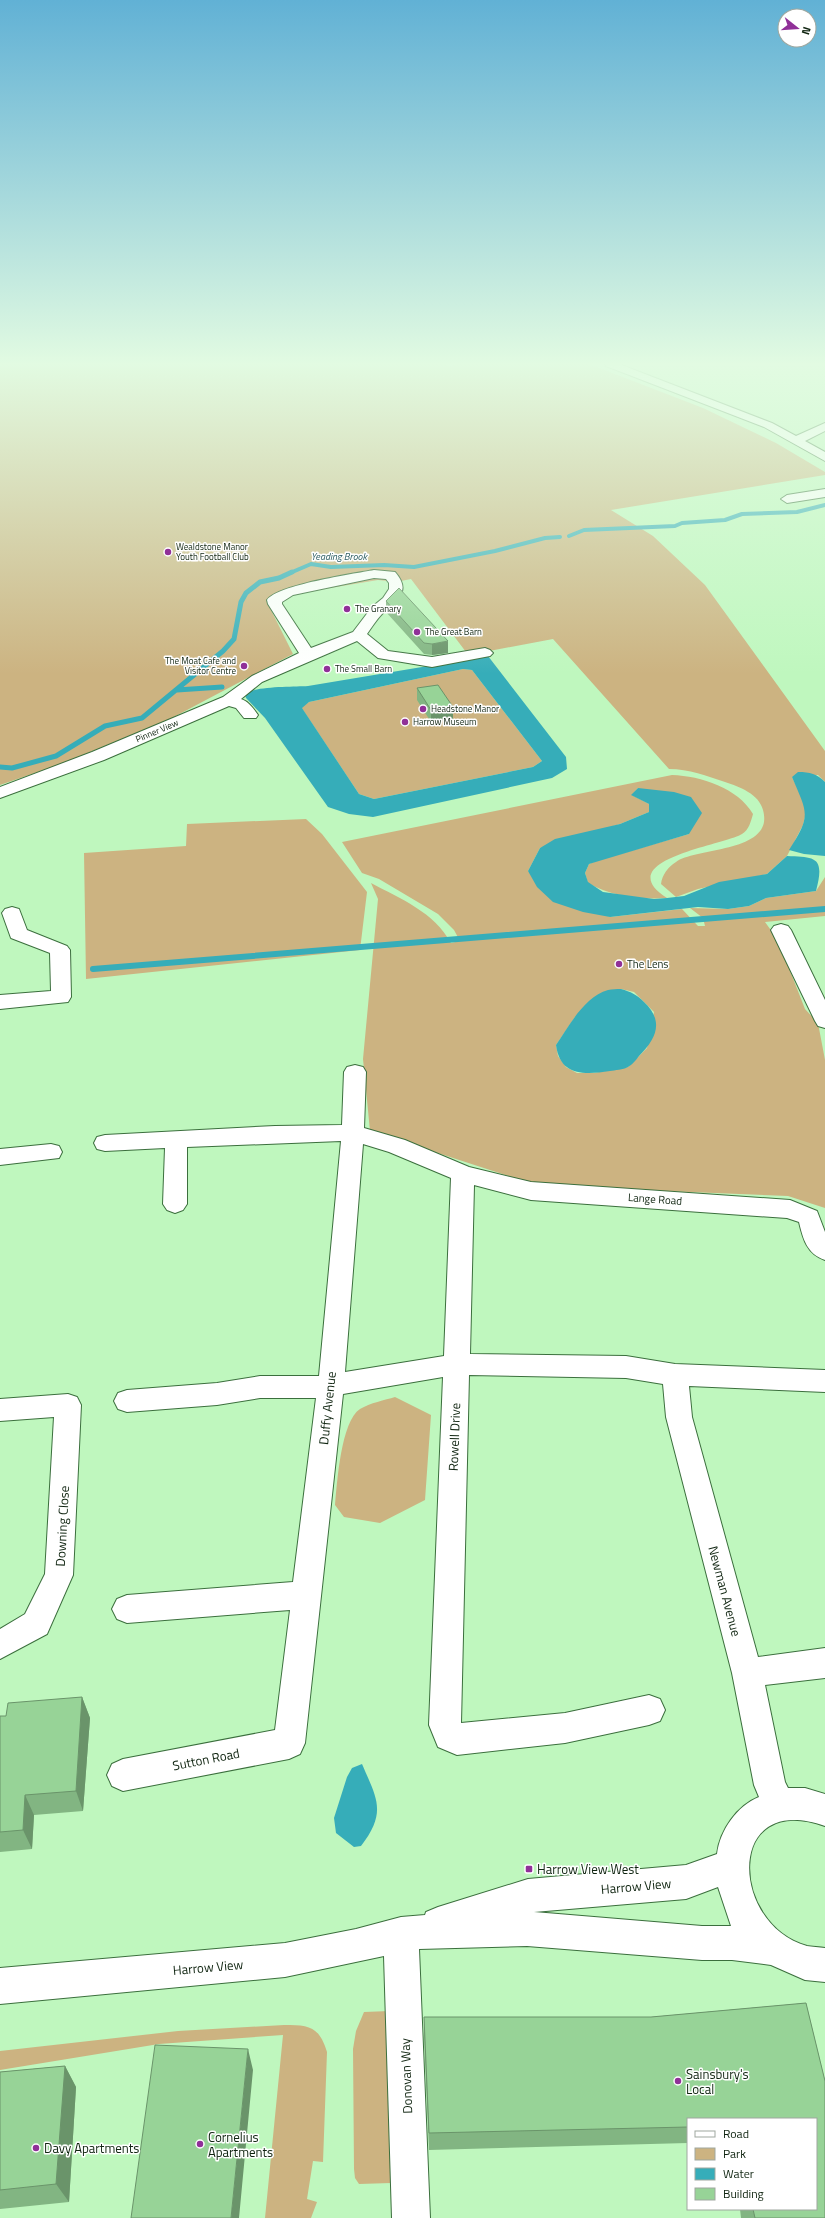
<svg xmlns="http://www.w3.org/2000/svg" width="825" height="2218" viewBox="0 0 825 2218" font-family="'Titillium Web',sans-serif">
<style>
.green{fill:#ccb381;fill-rule:evenodd}
.water{fill:#36adb9;fill-rule:evenodd}
.lines{fill:none;stroke-linecap:round;stroke-linejoin:round}
.stream-far2{stroke:#36adb9;stroke-width:4}
.stream-far1{stroke:#36adb9;stroke-width:5}
.stream{stroke:#36adb9;stroke-width:6}
.minor-casing{stroke:#3b6f3d;stroke-width:2}
.minor{fill:#fff;fill-rule:evenodd}
.wall{fill:#82b582}
.shaded-wall{fill:#6a946a}
.building{fill:#97d397;stroke:#6a946a}
.poi-dot{fill:#903098;stroke:#fff;stroke-width:1.5}
.labels{text-anchor:middle;stroke-width:3;stroke-linejoin:round;paint-order:stroke}
.far-poi-label{font-size:9px;fill:#0f2410;stroke:#fff;text-anchor:start}
.far-street-label{font-size:9px;fill:#0f2410;stroke:#fff}
.far-water-label{font-size:10px;font-style:italic;fill:#2d5e63;stroke:#fff}
.poi-label{font-size:11px;fill:#0f2410;stroke:#fff;text-anchor:start}
.street-label{font-size:11px;fill:#0f2410;stroke:#fff}
.near-street-label{font-size:13px;fill:#0f2410;stroke:#fff}
.near-poi-label{font-size:13px;fill:#0f2410;stroke:#fff;text-anchor:start}
</style>
<rect width="100%" height="100%" fill="#bff7be"/>
<path class="green" d="M 0,364 L 443,364 L 448,366 L 458,364 L 589,364 L 703,408 L 776,443 L 825,472 L 825,475 L 611,510 L 653,536 L 705,585 L 825,751 L 825,782 L 818,775 L 792,777 L 802,798 L 806,813 L 803,825 L 787,856 L 767,874 L 698,889 L 676,897 L 661,884 C 662,875 668,867 676,862 C 697,847 775,853 763,810 C 759,794 740,787 725,782 C 707,776 689,769 669,769 L 553,639 L 484,652 L 466,652 L 411,579 L 396,582 L 378,580 L 294,594 L 279,599 L 270,608 L 293,654 L 170,719 L 61,764 L 0,785 Z
M 463,669 L 472,670 L 542,761 L 533,767 L 374,799 L 359,794 L 301,707 L 309,702 Z
M 672,775 C 701,776 738,788 753,814 C 751,821 749,830 742,834 C 725,845 608,860 667,898 C 641,900 610,896 588,883 L 585,873 L 589,864 L 596,861 L 689,834 L 638,788 L 632,795 L 649,804 L 649,812 L 620,824 L 540,848 L 528,871 L 610,917 L 682,909 L 698,926 L 705,926 L 703,918 L 690,908 L 728,909 L 749,906 L 766,898 L 816,891 L 825,877 L 825,916 L 765,922 L 778,940 L 805,1009 L 818,1023 L 825,1060 L 825,1208 L 788,1196 L 539,1186 L 370,1131 L 363,1059 L 378,899 L 371,883 C 401,899 434,912 451,943 L 460,941 L 454,930 L 438,914 L 379,879 L 362,873 L 342,842 ZM 621,989 L 634,992 L 654,1012 L 647,1048 L 628,1067 L 594,1073 L 577,1073 L 566,1067 L 558,1056 L 556,1045 L 575,1017 Z
M 306,819 L 322,834 L 367,892 L 360,950 L 86,979 L 84,853 L 186,846 L 187,824 Z
M 395,1397 L 431,1415 L 425,1500 L 380,1523 L 344,1517 L 335,1505 C 337,1483 341,1421 360,1409 C 370,1403 385,1400 395,1397 Z
M 390,2011 L 391,2183 L 359,2184 L 355,2178 L 354,2169 L 353,2049 L 356,2031 L 364,2012 Z
M 284,2025 C 309,2025 319,2026 327,2052 L 323,2162 L 313,2161 L 307,2199 L 317,2202 L 311,2218 L 265,2218 L 283,2035 L 159,2044 L 0,2070 L 0,2051 L 178,2031 Z"/>
<path class="water" d="M 488,656 L 566,757 L 567,769 L 552,778 L 373,817 L 349,814 L 328,807 L 265,718 L 246,698 L 245,694 C 254,686 293,687 308,686 ZM 463,669 L 472,670 L 542,761 L 533,767 L 374,799 L 359,794 L 302,708 L 309,702 Z
M 798,772 C 810,772 817,774 825,782 L 825,856 L 804,854 L 789,850 C 812,815 807,813 792,777 Z
M 638,788 L 674,792 L 691,797 L 702,813 L 689,834 L 589,864 L 585,873 L 588,882 L 603,892 L 654,899 L 667,898 L 684,896 L 719,882 L 767,874 L 787,856 C 816,857 825,857 816,891 L 766,898 L 749,906 L 728,909 L 698,907 L 610,917 L 583,912 L 553,902 L 537,887 L 528,871 L 540,848 L 555,839 L 620,824 L 649,812 L 649,804 L 631,795 Z
M 621,989 C 631,992 636,994 644,1002 C 664,1021 657,1038 639,1056 C 636,1060 632,1065 628,1067 C 623,1070 615,1070 610,1071 C 584,1075 560,1076 556,1045 C 569,1026 584,997 608,990 C 612,989 617,989 621,989 Z
M 362,1764 C 377,1799 387,1812 361,1846 L 354,1847 L 336,1833 L 334,1818 L 347,1777 L 352,1768 Z"/>
<g class="lines">
<path class="stream-far2" d="M 569,536 L 584,530 L 675,526 L 682,523 L 725,520 L 742,514 L 797,512 L 825,505
M 290,573 L 311,564 L 331,567 L 384,565 L 414,567 L 495,551 L 545,538 L 560,537"/>
<path class="stream-far1" d="M 177,690 L 222,687
M 0,767 L 12,768 L 56,756 L 105,726 L 142,718 L 223,651 L 234,639 L 241,602 L 246,593 L 260,582 L 279,578 L 292,572"/>
<path class="stream" d="M 93,969 L 825,909"/>
<g class="minor-casing">
<path id="minor" d="M 605,364 L 619,364 L 772,423 L 796,436 L 825,423 L 825,431 L 805,441 L 825,452 L 825,461 L 764,427 L 606,366 Z
M 825,489 L 825,497 L 787,503 L 781,499 L 787,495 Z
M 374,570 L 395,572 C 413,593 395,599 382,614 C 376,620 372,627 367,634 L 388,651 L 432,657 L 485,648 L 490,650 L 493,653 L 490,656 L 432,667 L 378,658 L 357,641 L 262,682 L 241,699 C 249,702 253,708 258,715 L 256,718 L 244,718 L 236,708 L 229,706 L 104,760 L 0,798 L 0,787 L 92,752 L 223,697 L 252,676 L 299,653 L 268,604 L 267,600 C 277,585 353,574 374,570 ZM 374,578 L 386,579 L 389,583 L 389,589 L 383,598 L 372,607 L 353,632 L 311,648 L 282,604 L 282,602 L 293,595 Z
M 12,907 L 19,909 L 27,930 L 67,946 L 70,950 L 71,997 L 68,1002 L 0,1009 L 0,995 L 51,991 L 50,953 L 11,938 L 2,913 L 5,909 Z
M 781,924 L 788,926 L 791,930 L 825,1000 L 825,1028 L 818,1026 L 815,1021 L 771,930 L 774,926 Z
M 355,1065 L 363,1067 L 366,1072 L 364,1128 L 405,1140 L 469,1167 L 531,1182 L 790,1200 L 817,1211 L 825,1232 L 825,1260 C 807,1254 803,1239 799,1222 L 787,1218 L 531,1200 L 474,1185 L 470,1354 L 626,1356 L 675,1364 L 825,1370 L 825,1392 L 689,1386 L 692,1417 L 758,1657 L 825,1648 L 825,1678 L 765,1685 L 785,1782 L 788,1788 L 805,1788 L 825,1794 L 825,1826 C 724,1790 730,1925 807,1946 C 812,1947 819,1947 825,1948 L 825,1982 L 805,1980 L 771,1965 L 732,1960 L 702,1960 L 527,1946 L 419,1949 L 430,2218 L 392,2218 L 384,1956 L 285,1977 L 0,2004 L 0,1968 L 285,1943 L 356,1929 L 401,1917 L 425,1915 L 426,1912 L 438,1907 L 528,1879 L 686,1865 L 717,1854 C 720,1830 737,1806 759,1797 L 754,1785 L 732,1673 L 666,1417 L 663,1384 L 626,1378 L 469,1375 L 461,1723 L 565,1713 L 649,1695 L 660,1699 L 665,1710 L 660,1721 L 649,1725 L 565,1743 L 457,1755 L 438,1747 L 429,1725 L 443,1377 L 343,1394 L 305,1743 L 300,1754 L 289,1759 L 123,1791 L 112,1786 L 107,1775 L 112,1764 L 123,1759 L 275,1730 L 290,1610 L 127,1623 L 117,1619 L 112,1609 L 117,1599 L 127,1595 L 293,1582 L 316,1398 L 260,1398 L 217,1405 L 127,1412 L 118,1409 L 114,1401 L 118,1393 L 127,1390 L 217,1383 L 260,1376 L 319,1376 L 341,1141 L 187,1147 L 187,1204 L 183,1210 L 175,1213 L 167,1210 L 163,1204 L 165,1148 L 105,1151 L 97,1149 L 94,1143 L 97,1137 L 105,1135 L 275,1126 L 342,1125 L 344,1072 L 347,1067 ZM 363,1144 L 389,1152 L 451,1178 L 444,1356 L 345,1372 ZM 718,1887 L 731,1926 L 702,1926 L 534,1912 L 686,1899 Z
M 51,1144 L 59,1146 L 62,1152 L 59,1158 L 0,1165 L 0,1149 Z
M 68,1394 L 77,1397 L 81,1405 L 73,1575 L 47,1634 L 0,1659 L 0,1629 L 25,1614 L 45,1574 L 54,1417 L 0,1421 L 0,1399 Z"/>
</g>
<use href="#minor" class="minor"/>
</g>
<path class="wall" d="M 386,601 L 448,653 L 432,655 L 424,654 L 386,612 Z
M 417,688 L 453,707 L 453,719 L 431,722 L 417,700 Z
M 82,1697 L 90,1718 L 83,1811 L 34,1815 L 32,1849 L 0,1852 L 0,1716 L 6,1716 Z
M 806,2003 L 825,2081 L 825,2218 L 741,2218 L 740,2209 L 816,2209 L 816,2119 L 688,2119 L 688,2143 L 429,2150 L 424,2036 L 424,2017 L 651,2017 Z
M 65,2066 L 76,2087 L 69,2202 L 0,2209 L 0,2072 Z"/>
<path class="shaded-wall" d="M 448,641 L 448,653 L 432,655 L 432,644 Z
M 453,707 L 453,719 L 431,722 L 431,710 Z
M 82,1697 L 90,1718 L 83,1811 L 76,1791 Z
M 25,1795 L 34,1815 L 32,1849 L 23,1830 Z
M 248,2049 L 253,2070 L 239,2218 L 231,2218 Z
M 65,2066 L 76,2087 L 69,2202 L 56,2184 Z"/>
<path class="building" d="M 399,588 L 448,641 L 432,644 L 424,643 L 386,601 Z
M 438,685 L 453,707 L 431,710 L 417,688 Z
M 82,1697 L 76,1791 L 25,1795 L 23,1830 L 0,1832 L 0,1716 L 6,1716 L 8,1703 Z
M 806,2003 L 825,2081 L 825,2218 L 755,2218 L 753,2209 L 816,2209 L 816,2119 L 688,2119 L 688,2127 L 429,2133 L 424,2017 L 651,2017 Z
M 155,2045 L 248,2049 L 231,2218 L 131,2218 Z
M 65,2066 L 56,2184 L 0,2190 L 0,2072 Z"/>
<linearGradient id="sky" x2="0" y2="1"><stop stop-color="#61b1d5"/><stop offset="0.54" stop-color="#e2fbe2"/><stop offset="1" stop-color="#e2fbe2" stop-opacity="0"/></linearGradient>
<rect width="825" height="674" fill="url(#sky)"/>
<g class="poi-dot">
<circle cx="168" cy="552" r="4"/>
<circle cx="347" cy="609" r="4"/>
<circle cx="417" cy="632" r="4"/>
<circle cx="244" cy="666" r="4"/>
<circle cx="327" cy="669" r="4"/>
<circle cx="423" cy="709" r="4"/>
<circle cx="405" cy="722" r="4"/>
<circle cx="619" cy="964" r="4"/>
<rect x="525" y="1865" width="8" height="8" rx="2"/>
<circle cx="678" cy="2081" r="4"/>
<circle cx="200" cy="2144" r="4"/>
<circle cx="36" cy="2148" r="4"/>
</g>
<g class="labels">
<g class="far-poi-label">
<text x="176" y="550">Wealdstone Manor<tspan x="176" dy="10">Youth Football Club</tspan></text>
<text x="355" y="612">The Granary</text>
<text x="425" y="635">The Great Barn</text>
<text x="236" y="664" text-anchor="end">The Moat Cafe and<tspan x="236" dy="10">Visitor Centre</tspan></text>
<text x="335" y="672">The Small Barn</text>
<text x="431" y="712">Headstone Manor</text>
<text x="413" y="725">Harrow Museum</text>
</g>
<g class="far-street-label">
<text transform="translate(157 731) rotate(-23)" y="3">Pinner View</text>
</g>
<g class="far-water-label">
<text x="339" y="560">Yeading Brook</text>
</g>
<g class="poi-label">
<text x="627" y="968">The Lens</text>
</g>
<g class="street-label">
<text transform="translate(655 1199) rotate(4)" y="4">Lange Road</text>
</g>
<g class="near-street-label">
<text transform="translate(327 1408) rotate(-84)" y="5">Duffy Avenue</text>
<text transform="translate(454 1437) rotate(-88)" y="5">Rowell Drive</text>
<text transform="translate(62 1526) rotate(-87)" y="5">Downing Close</text>
<text transform="translate(725 1591) rotate(75)" y="5">Newman Avenue</text>
<text transform="translate(206 1759) rotate(-11)" y="5">Sutton Road</text>
<text transform="translate(636 1886) rotate(-5)" y="5">Harrow View</text>
<text transform="translate(208 1967) rotate(-5)" y="5">Harrow View</text>
<text transform="translate(406 2076) rotate(-92)" y="5">Donovan Way</text>
</g>
<g class="near-poi-label">
<text x="537" y="1874">Harrow View West</text>
<text x="686" y="2079">Sainsbury's<tspan x="686" dy="15">Local</tspan></text>
<text x="208" y="2142">Cornelius<tspan x="208" dy="15">Apartments</tspan></text>
<text x="44" y="2153">Davy Apartments</text>
</g>
</g>
<rect x="687" y="2118" width="130" height="92" fill="#ffffff" stroke="#9fa79f"/>
<rect x="695" y="2131" width="20" height="6" fill="#ffffff" stroke="#9fa79f"/>
<text x="723" y="2138" font-size="12" fill="#0f2410">Road</text>
<rect x="695" y="2148" width="20" height="12" fill="#ccb381" stroke="#9fa79f"/>
<text x="723" y="2158" font-size="12" fill="#0f2410">Park</text>
<rect x="695" y="2168" width="20" height="12" fill="#36adb9" stroke="#9fa79f"/>
<text x="723" y="2178" font-size="12" fill="#0f2410">Water</text>
<rect x="695" y="2188" width="20" height="12" fill="#97d397" stroke="#9fa79f"/>
<text x="723" y="2198" font-size="12" fill="#0f2410">Building</text>
<g transform="translate(797 28) rotate(107)"><circle r="19" fill="#ffffff" stroke="#9fa79f"/>
<path d="M0-3L7 15L0 10L-7 15Z" fill="#903098"/>
<text y="-6" font-size="11" font-weight="bold" text-anchor="middle" fill="#0f2410">N</text>
</g>
</svg>
